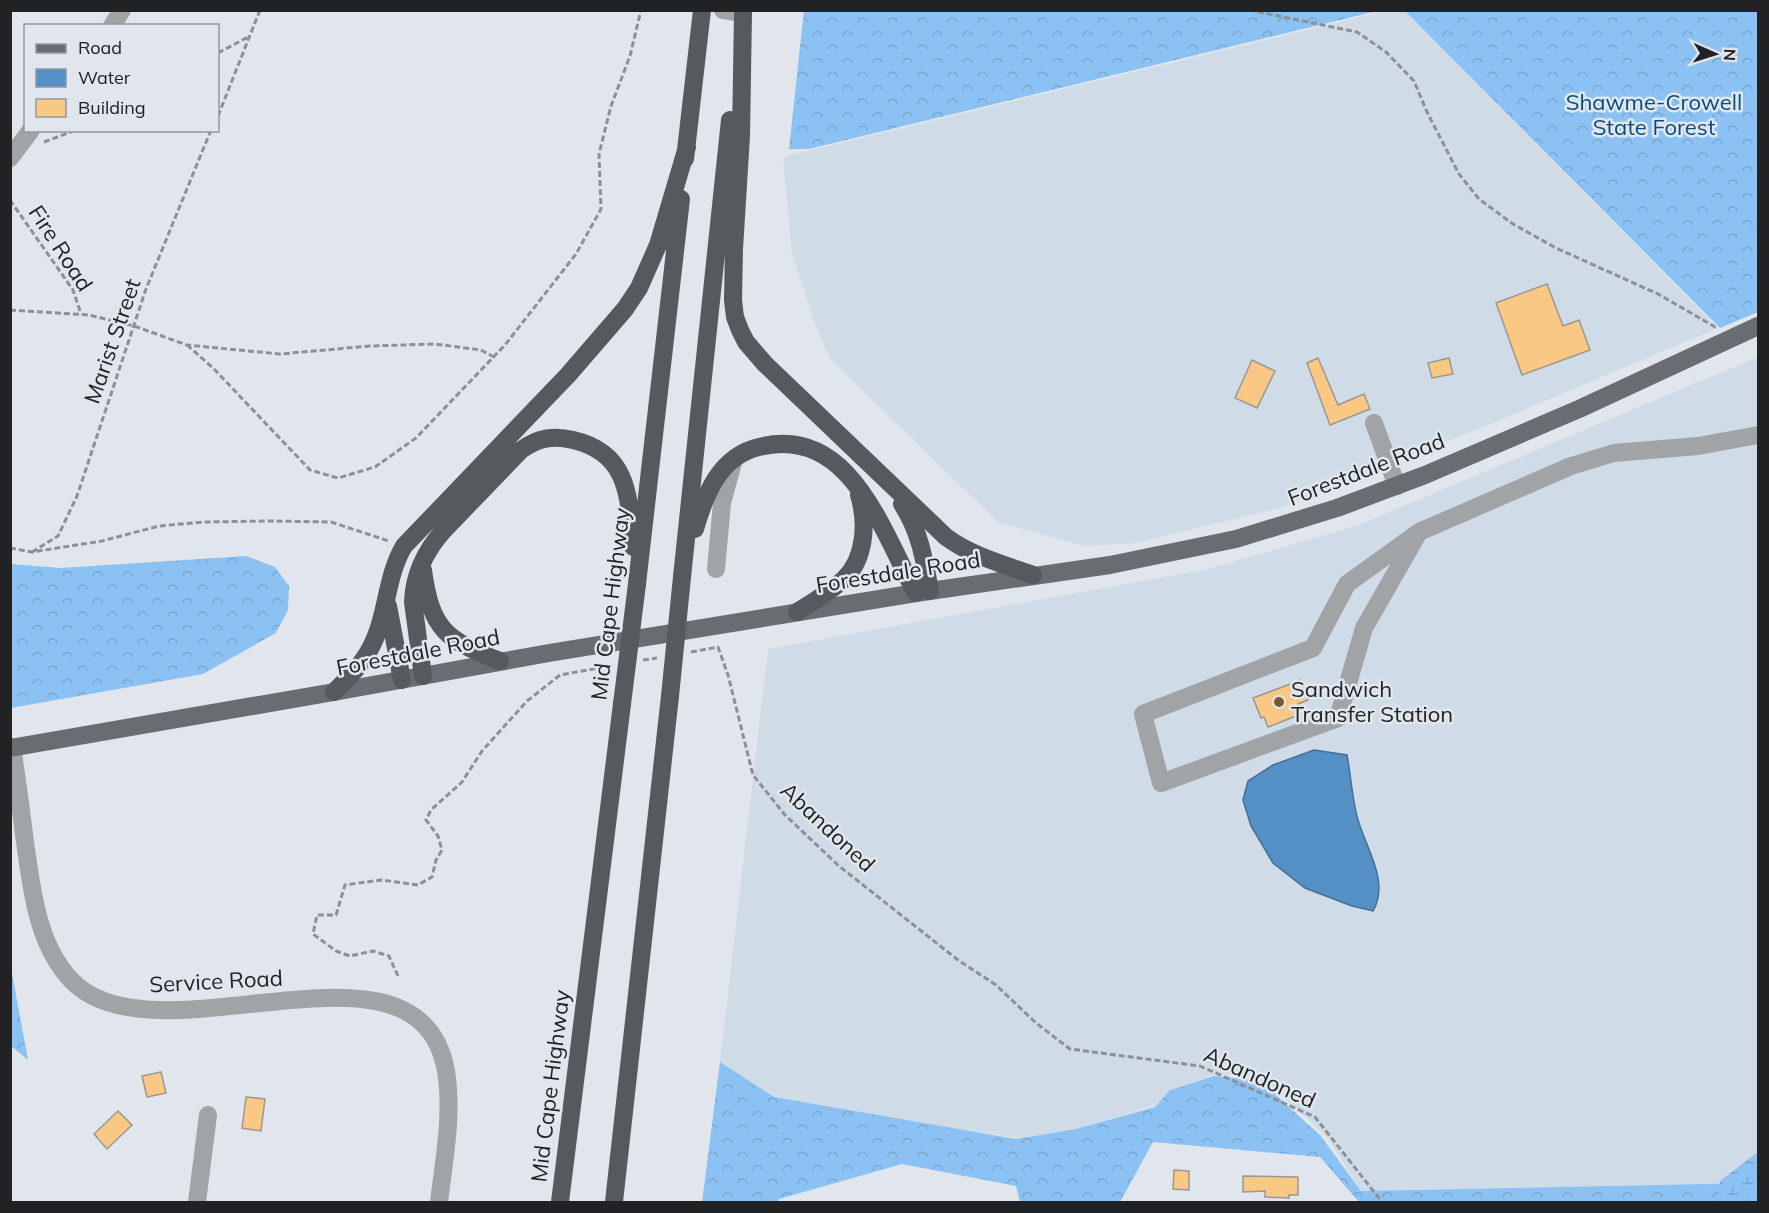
<svg xmlns="http://www.w3.org/2000/svg" width="1769" height="1213" viewBox="0 0 1769 1213" font-family="Mulish,sans-serif">
<style>
.built{fill:#cfdbe6}
.forest{fill:url(#forest-crowns)}
.wetland{fill:url(#wetland-marsh)}
.water{fill:#5490c5;stroke:#446f95;stroke-width:1.5}
.building{fill:#f9c885;stroke:#9c9791;stroke-width:1.5}
.lines{fill:none;stroke-linecap:round;stroke-linejoin:round}
.path{stroke:#8d9196;stroke-width:3;stroke-dasharray:6 3;stroke-linecap:butt}
.minor{stroke:#a1a4a6;stroke-width:18}
.major{stroke:#696d71;stroke-width:18}
.highway{stroke:#555a5f;stroke-width:18}
.highway-bridge{stroke:#555a5f;stroke-width:18}
.poi-dot{fill:#795a2f;stroke:#e0e6ec;stroke-width:2}
.labels{text-anchor:middle;stroke-width:5;stroke-linejoin:round;paint-order:stroke}
.park-label{font-size:22px;fill:#024c7e;stroke:#e0e6ec}
.street-label{font-size:22px;fill:#202224;stroke:#e0e6ec}
.poi-label{font-size:22px;fill:#202224;stroke:#e0e6ec;text-anchor:start}
</style>
<defs>
<pattern id="forest-crowns" width="20" height="18" patternUnits="userSpaceOnUse" patternTransform="scale(1.5)"><rect width="20" height="18" fill="#8cc2f3"/><path d="M2 6a3 3 0 1 1 6 0M12 15a3 3 0 1 1 6 0" fill="none" stroke="#78a6d0"/></pattern>
<pattern id="wetland-marsh" width="20" height="14" patternUnits="userSpaceOnUse" patternTransform="scale(1.5)"><rect width="20" height="14" fill="#8cc2f3"/><path d="M1 5h8M5 5V1M11 12h8M15 12V8" fill="none" stroke="#78a6d0"/></pattern>
</defs>
<rect width="100%" height="100%" fill="#e0e6ec"/>
<path class="built" d="M 1385,11 L 1405,11 L 1718,328 L 1495,422 L 1280,508 L 1136,543 L 1085,546 L 998,522 L 830,359 L 813,318 L 792,253 L 783,157 Z
M 1758,357 L 1758,1184 L 1361,1191 L 1328,1138 L 1268,1083 L 1245,1076 L 1218,1074 L 1171,1089 L 1156,1105 L 1074,1130 L 1019,1138 L 909,1122 L 774,1097 L 720,1062 L 768,649 L 1208,569 L 1356,526 Z"/>
<path class="forest" d="M 804,10 L 1377,10 L 1377,11 L 809,149 L 789,149 Z
M 1405,11 L 1758,11 L 1758,312 L 1720,328 Z
M 246,556 L 275,567 L 289,586 L 288,610 L 276,633 L 203,674 L 11,708 L 11,564 L 61,568 Z
M 10,968 L 11,968 L 28,1060 L 11,1046 Z
M 720,1062 L 774,1097 L 1016,1139 L 1076,1129 L 1155,1107 L 1170,1090 L 1214,1076 L 1246,1079 L 1268,1088 L 1320,1135 L 1361,1191 L 1758,1183 L 1758,1202 L 1359,1202 L 1320,1157 L 1153,1142 L 1120,1202 L 1020,1202 L 1016,1186 L 902,1164 L 779,1199 L 778,1202 L 702,1202 Z"/>
<path class="wetland" d="M 1758,1152 L 1758,1202 L 1717,1202 L 1720,1181 Z"/>
<path class="water" d="M 1314,750 L 1347,755 C 1351,776 1352,799 1358,820 C 1366,848 1390,882 1373,911 L 1352,906 L 1305,888 L 1273,863 L 1251,826 L 1243,800 L 1248,781 L 1273,765 Z"/>
<path class="building" d="M 1547,284 L 1563,326 L 1579,320 L 1590,350 L 1522,375 L 1496,303 Z
M 1318,358 L 1338,405 L 1364,394 L 1370,409 L 1330,425 L 1307,363 Z
M 1449,358 L 1453,374 L 1432,378 L 1428,363 Z
M 1252,360 L 1275,371 L 1257,408 L 1235,398 Z
M 1301,680 L 1308,700 L 1298,704 L 1301,714 L 1268,727 L 1264,717 L 1261,718 L 1253,698 Z
M 161,1072 L 166,1093 L 147,1097 L 142,1076 Z
M 246,1097 L 265,1099 L 261,1131 L 242,1128 Z
M 118,1111 L 132,1125 L 107,1149 L 94,1134 Z
M 1174,1170 L 1189,1171 L 1189,1190 L 1173,1189 Z
M 1243,1176 L 1298,1177 L 1298,1195 L 1289,1195 L 1289,1198 L 1265,1197 L 1265,1191 L 1243,1192 Z"/>
<g class="lines">
<path class="path" d="M 1249,10 L 1357,32 L 1386,52 L 1414,81 L 1427,112 L 1459,174 L 1479,199 L 1513,224 L 1556,248 L 1658,294 L 1717,328
M 218,53 L 248,37
M 218,116 L 260,10
M 44,142 L 76,130
M 10,200 L 73,290 L 81,314
M 10,310 L 89,315 L 134,326 L 187,345 L 280,354 L 370,346 L 435,344 L 481,350 L 494,357
M 187,345 L 214,369 L 310,470 L 338,478 L 375,467 L 416,438 L 505,345 L 576,254 L 601,209 L 599,154 L 611,106 L 630,56 L 641,10
M 10,548 L 32,552 L 102,541 L 159,526 L 204,522 L 270,521 L 331,522 L 389,541
M 32,552 L 58,536 L 77,496 L 146,289 L 211,130
M 691,652 L 718,647 L 728,675 L 753,775 L 785,815 L 839,866 L 958,960 L 996,985 L 1036,1023 L 1070,1049 L 1200,1066 L 1315,1117 L 1382,1202
M 643,660 L 657,658
M 398,976 L 389,956 L 373,951 L 350,956 L 336,951 L 313,934 L 317,915 L 336,915 L 345,885 L 381,880 L 418,885 L 432,877 L 436,860 L 442,850 L 438,836 L 426,820 L 431,810 L 462,782 L 482,751 L 527,701 L 560,675 L 610,666"/>
<path class="minor" d="M 723,10 L 743,13
M 112,26 L 122,10
M 10,158 L 31,130
M 1374,423 L 1397,486
M 1419,532 L 1364,628 L 1338,718 L 1161,783 L 1143,714 L 1313,648 L 1347,584 L 1419,532 L 1571,466 L 1614,453 L 1698,446 L 1758,435
M 716,569 L 722,503 L 734,459
M 12,747 C 17,779 21,810 25,842 C 32,890 37,945 72,981 C 157,1068 419,917 446,1071 C 453,1114 444,1160 439,1202
M 197,1202 L 208,1115"/>
<path class="major" d="M 10,748 L 334,692 L 549,653 L 916,593 L 1110,565 L 1236,539 L 1337,508 L 1425,475 L 1579,409 L 1758,326"/>
<path class="highway" d="M 743,13 L 741,136 L 734,249 L 733,300 L 735,317 L 740,330 L 746,342 L 765,364 L 946,537 C 972,556 1002,564 1033,575
M 685,159 L 702,10
M 902,504 C 920,532 924,558 930,591
M 695,529 C 705,494 720,456 759,447 C 850,424 882,532 916,593
M 423,570 C 431,630 446,640 500,661
M 682,577 L 730,120
M 637,584 L 681,199
M 388,606 L 402,680
M 797,612 C 813,602 830,592 844,579 C 866,558 867,522 859,495
M 423,676 L 413,602 C 414,574 425,551 444,530 L 521,450 C 538,438 553,435 573,440 C 630,453 629,499 633,547
M 334,692 C 347,679 361,666 370,649 C 388,616 385,578 404,546 L 568,375 L 625,309 L 639,288 L 658,245 L 687,147
M 560,1202 L 622,704
M 614,1202 L 670,696"/>
<path class="highway-bridge" d="M 670,696 L 682,577
M 622,704 L 637,584"/>
</g>
<circle class="poi-dot" cx="1279" cy="702" r="6"/>
<g class="labels">
<g class="park-label">
<text x="1654" y="110">Shawme-Crowell<tspan x="1654" dy="25">State Forest</tspan></text>
</g>
<g class="street-label">
<text transform="translate(61 248) rotate(57)" y="8">Fire Road</text>
<text transform="translate(112 341) rotate(-71)" y="8">Marist Street</text>
<text transform="translate(1366 469) rotate(-21)" y="8">Forestdale Road</text>
<text transform="translate(898 572) rotate(-9)" y="8">Forestdale Road</text>
<text transform="translate(610 604) rotate(-83)" y="8">Mid Cape Highway</text>
<text transform="translate(418 652) rotate(-11)" y="8">Forestdale Road</text>
<text transform="translate(828 827) rotate(43)" y="8">Abandoned</text>
<text transform="translate(216 981) rotate(-3)" y="8">Service Road</text>
<text transform="translate(1260 1077) rotate(24)" y="8">Abandoned</text>
<text transform="translate(550 1086) rotate(-83)" y="8">Mid Cape Highway</text>
</g>
<g class="poi-label">
<text x="1291" y="697">Sandwich<tspan x="1291" dy="25">Transfer Station</tspan></text>
</g>
</g>
<rect width="1769" height="1213" fill="none" stroke="#202224" stroke-width="24"/>
<rect x="24" y="24" width="195" height="108" fill="#e0e6ec" stroke="#93989c" stroke-width="1.5"/>
<rect x="36" y="44" width="30" height="9" fill="#696d71" stroke="#93989c" stroke-width="1.5"/>
<text x="78" y="54" font-size="18" fill="#202224">Road</text>
<rect x="36" y="69" width="30" height="18" fill="#5490c5" stroke="#93989c" stroke-width="1.5"/>
<text x="78" y="84" font-size="18" fill="#202224">Water</text>
<rect x="36" y="99" width="30" height="18" fill="#f9c885" stroke="#93989c" stroke-width="1.5"/>
<text x="78" y="114" font-size="18" fill="#202224">Building</text>
<g transform="translate(1715 54) rotate(93)" stroke="#e0e6ec" stroke-width="4.5" paint-order="stroke">
<path d="M0-4.5L10 22L0 15L-10 22Z" fill="#202224"/>
<text y="-9" font-size="16" font-weight="bold" text-anchor="middle" fill="#202224">N</text>
</g>
</svg>
